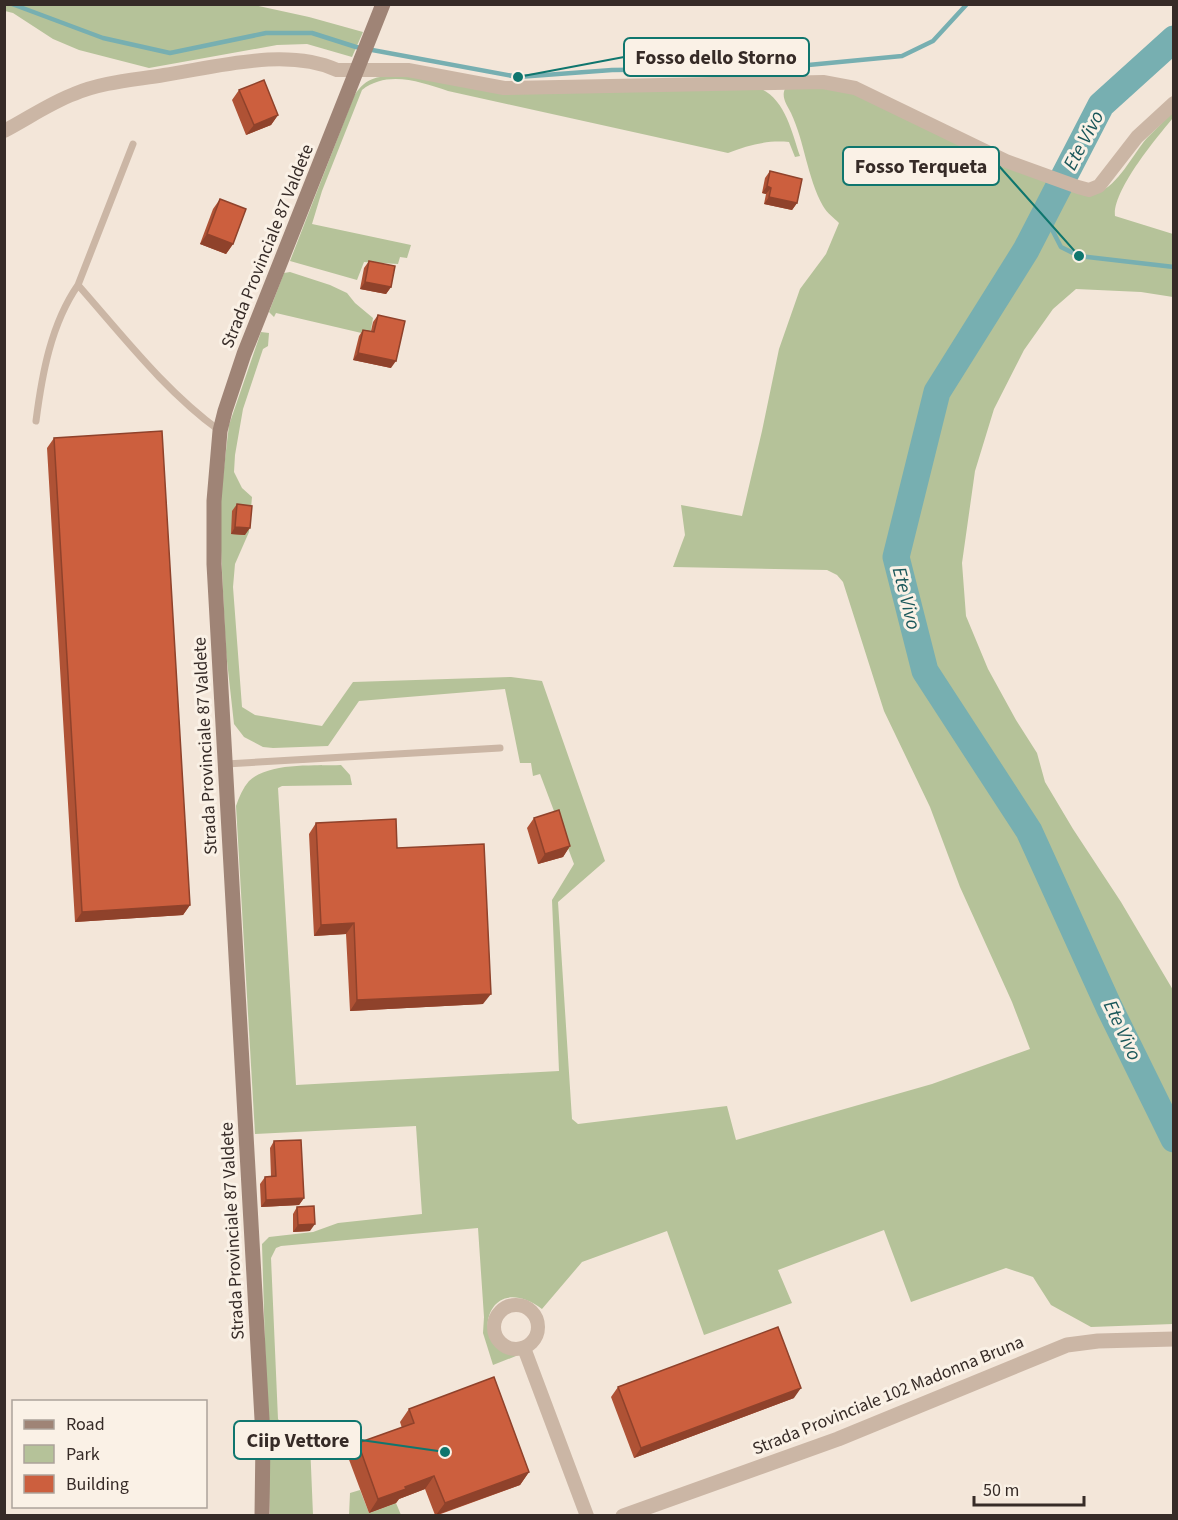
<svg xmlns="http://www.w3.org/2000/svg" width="1178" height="1520" viewBox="0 0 1178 1520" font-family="'Source Sans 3',sans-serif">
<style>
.green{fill:#b5c299}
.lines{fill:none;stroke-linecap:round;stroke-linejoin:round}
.stream{stroke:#77afb1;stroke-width:4.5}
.river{stroke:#77afb1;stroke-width:27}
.service{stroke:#cbb6a5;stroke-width:7}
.minor{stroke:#cbb6a5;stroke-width:14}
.tertiary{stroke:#cbb6a5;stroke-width:15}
.secondary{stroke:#9f8476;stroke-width:15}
.wall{fill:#af5235}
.shaded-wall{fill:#8f422b}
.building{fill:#cc5f3e;stroke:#8f422b;stroke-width:1.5}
.labels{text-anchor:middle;stroke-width:6;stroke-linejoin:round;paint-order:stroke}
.street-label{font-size:18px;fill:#362b27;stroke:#faf1e6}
.water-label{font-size:20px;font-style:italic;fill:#1a575a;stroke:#faf1e6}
.leader{fill:none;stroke:#0f766e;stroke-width:2}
.callout-dot{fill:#0f766e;stroke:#faf1e6;stroke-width:2}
.callout{fill:#faf1e6;stroke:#0f766e;stroke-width:2}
.callout-label{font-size:20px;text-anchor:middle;font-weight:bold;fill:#362b27}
</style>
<rect width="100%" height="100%" fill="#f3e6d9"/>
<path class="green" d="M 4,5 L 254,5 L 309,17 L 363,32 L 352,57 L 307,44 L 277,45 L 149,68 L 79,50 L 53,39 L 13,13 L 5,11 Z
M 401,75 L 510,92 L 759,88 C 785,98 792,133 800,156 L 795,157 L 789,142 C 767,140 748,145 728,153 L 448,91 C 420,82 388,70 362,90 L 322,191 L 312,224 L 411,245 L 407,258 L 400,257 L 398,264 L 364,262 L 357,280 L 290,261 L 354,96 C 367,75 379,77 401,75 Z
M 786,87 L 844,89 L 1097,193 C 1119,185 1132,155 1147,138 C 1156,129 1165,120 1173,111 L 1173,118 C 1157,137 1112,191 1115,216 L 1173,234 L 1173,297 L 1141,292 L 1076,289 L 1053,309 L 1024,350 L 994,409 L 975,471 L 962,563 L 966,616 L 988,669 L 1016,720 L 1037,753 L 1045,782 L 1073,829 L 1121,902 L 1173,990 L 1173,1324 L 1091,1327 L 1051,1305 L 1033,1277 L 1006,1268 L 911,1302 L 884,1230 L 778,1270 L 792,1303 L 704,1335 L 667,1231 L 582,1262 L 542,1309 C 485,1267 468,1351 515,1353 L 516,1356 L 493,1365 L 483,1333 L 484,1317 L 478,1228 L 281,1246 L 276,1248 L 271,1258 L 278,1419 C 289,1435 304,1435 320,1429 L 323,1437 L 321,1442 L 310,1443 L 313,1515 L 270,1515 L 262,1244 L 269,1237 L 313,1232 L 338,1223 L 422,1214 L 416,1126 L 255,1134 L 236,806 C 239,797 243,788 249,781 C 269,762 315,766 341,765 L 350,775 L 352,785 L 282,786 L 278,788 L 296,1085 L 559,1071 L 552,900 L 574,864 L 540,774 L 533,776 L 531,763 L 520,763 L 505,689 L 359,701 L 328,746 L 273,748 L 263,747 L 244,737 L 234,724 L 226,652 L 219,510 L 229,425 L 261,332 L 269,333 L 268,346 L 263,349 L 243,409 L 235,455 L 234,472 L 242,488 L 252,497 L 249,532 L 235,564 L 233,587 L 242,707 L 255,715 L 322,726 L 353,682 L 511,677 L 542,681 L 605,861 L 558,902 L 572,1119 L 578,1124 L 727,1106 L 736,1140 L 932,1084 L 1030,1049 L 1012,1002 L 960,887 L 930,807 L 884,711 L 843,582 L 837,575 L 827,570 L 673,567 L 685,535 L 681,505 L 742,516 L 762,431 L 779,349 L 800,289 L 826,254 L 839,223 C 834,218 827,213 823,206 C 807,177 805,143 791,113 C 787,105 780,96 786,87 Z
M 290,272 L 330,285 L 347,293 L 355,303 L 373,318 L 370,335 L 276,313 L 274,317 L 269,312 L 284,273 Z
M 360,1490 L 369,1513 L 396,1503 L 401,1515 L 349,1516 L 350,1493 Z"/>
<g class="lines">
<path class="stream" d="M 12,4 L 103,38 L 170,53 L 266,33 L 312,33 L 356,47 L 518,77 L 612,70 L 777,68 L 902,56 L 933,41 L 967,4
M 1044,214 L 1061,247 L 1079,256 L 1174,267"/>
<path class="river" d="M 1174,39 L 1101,105 L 1026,250 L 937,392 L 896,557 L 925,671 L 1029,831 L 1109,1007 L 1174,1139"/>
<path class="service" d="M 78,285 C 123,336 165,391 220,431
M 36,421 C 42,374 51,324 78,285 L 133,144
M 226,764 L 500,748"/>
<path class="minor" d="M 4,131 C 27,119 50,103 74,94 C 102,82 134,80 164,75 C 217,67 286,47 337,70 L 408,70 L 504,88 L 823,82 L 855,88 L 1006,161 L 1078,187 L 1089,190 L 1099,186 L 1137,137 L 1174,103
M494 1327a22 22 0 1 1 44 0a22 22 0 1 1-44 0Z
M 524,1348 L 587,1516"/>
<path class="tertiary" d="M 623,1516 L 838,1439 L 1067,1345 L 1098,1341 L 1174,1339"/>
<path class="secondary" d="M 262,1516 L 263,1437 L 214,564 L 214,501 L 220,431 L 225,411 L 244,354 L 383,4"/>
</g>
<path class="wall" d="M 239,90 L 278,115 L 271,125 L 246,135 L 232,100 Z
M 770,171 L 797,203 L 792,210 L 764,204 L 766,194 L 762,193 L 765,178 Z
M 220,199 L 233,244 L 226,254 L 200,244 L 213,209 Z
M 369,261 L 391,287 L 386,294 L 360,289 L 364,268 Z
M 378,315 L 391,368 L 353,360 L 359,336 L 363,330 L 371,331 L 373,322 Z
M 54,438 L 190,905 L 183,915 L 75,922 L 47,448 Z
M 237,504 L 245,535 L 231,534 L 232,511 Z
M 534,818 L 570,846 L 563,857 L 538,864 L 527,828 Z
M 316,823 L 397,848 L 483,1004 L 350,1011 L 346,934 L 314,936 L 309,834 Z
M 274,1141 L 304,1198 L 299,1205 L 261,1207 L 260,1184 L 265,1177 L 271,1177 L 270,1148 Z
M 297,1207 L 310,1231 L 293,1232 L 293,1214 Z
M 618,1387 L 794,1398 L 634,1458 L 611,1397 Z
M 409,1409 L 529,1472 L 520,1485 L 438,1515 L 435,1515 L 425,1489 L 399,1499 L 396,1503 L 369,1513 L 348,1457 L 358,1443 L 402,1428 L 400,1422 Z"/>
<path class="shaded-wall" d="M 278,115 L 271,125 L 246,135 L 254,125 Z
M 767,186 L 771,188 L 766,194 L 762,193 Z
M 769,197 L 797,203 L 792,210 L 764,204 Z
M 207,234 L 233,244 L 226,254 L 200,244 Z
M 365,282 L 391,287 L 386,294 L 360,289 Z
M 358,353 L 396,361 L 391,368 L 353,360 Z
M 235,527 L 250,528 L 245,535 L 231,534 Z
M 570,846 L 563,857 L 538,864 L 545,854 Z
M 190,905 L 183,915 L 75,922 L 82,912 Z
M 354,923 L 346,934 L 314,936 L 321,925 Z
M 491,994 L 483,1004 L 350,1011 L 357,1000 Z
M 304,1198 L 299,1205 L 261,1207 L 266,1200 Z
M 315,1224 L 310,1231 L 293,1232 L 298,1225 Z
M 801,1388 L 794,1398 L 634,1458 L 641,1448 Z
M 529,1472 L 520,1485 L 436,1515 L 445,1503 Z
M 434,1476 L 425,1489 L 399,1499 L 396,1503 L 369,1513 L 378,1499 L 405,1487 Z"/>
<path class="building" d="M 264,80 L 278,115 L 254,125 L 239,90 Z
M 770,171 L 802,179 L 797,203 L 769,197 L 771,188 L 767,186 Z
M 220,199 L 246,209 L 233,244 L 207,234 Z
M 369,261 L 395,266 L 391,287 L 365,282 Z
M 378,315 L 405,321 L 396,361 L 358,353 L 363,330 L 374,332 Z
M 162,431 L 190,905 L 82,912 L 54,438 Z
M 237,504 L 252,506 L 250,528 L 235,527 Z
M 559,810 L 570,846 L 545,854 L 534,818 Z
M 396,819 L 397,848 L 484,844 L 491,994 L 357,1000 L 354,923 L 321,925 L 316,823 Z
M 301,1140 L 304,1198 L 266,1200 L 265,1177 L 276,1176 L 274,1141 Z
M 314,1206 L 315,1224 L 298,1225 L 297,1207 Z
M 778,1327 L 801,1388 L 641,1448 L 618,1387 Z
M 494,1377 L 529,1472 L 445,1503 L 434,1476 L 405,1487 L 406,1489 L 378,1499 L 358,1443 L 414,1423 L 409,1409 Z"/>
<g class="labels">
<g class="street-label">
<text transform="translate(267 246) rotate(-68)" y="6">Strada Provinciale 87 Valdete</text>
<text transform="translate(205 746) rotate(-93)" y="6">Strada Provinciale 87 Valdete</text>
<text transform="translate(232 1231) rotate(-93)" y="6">Strada Provinciale 87 Valdete</text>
<text transform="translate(888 1395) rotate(-22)" y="6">Strada Provinciale 102 Madonna Bruna</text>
</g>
<g class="water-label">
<text transform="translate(1083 140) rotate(-62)" y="7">Ete Vivo</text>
<text transform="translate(907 598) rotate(76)" y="7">Ete Vivo</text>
<text transform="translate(1123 1030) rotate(65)" y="7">Ete Vivo</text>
</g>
</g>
<path class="leader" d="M518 77L624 57M1079 256L999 166M445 1452L361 1440"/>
<g class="callout-dot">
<circle cx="518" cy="77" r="6"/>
<circle cx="1079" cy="256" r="6"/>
<circle cx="445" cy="1452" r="6"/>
</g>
<g class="callout">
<rect x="624" y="38" width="185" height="38" rx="6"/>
<rect x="843" y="147" width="156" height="38" rx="6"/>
<rect x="234" y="1421" width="127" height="38" rx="6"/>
</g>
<g class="callout-label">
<text x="716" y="64">Fosso dello Storno</text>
<text x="921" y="173">Fosso Terqueta</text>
<text x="298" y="1447">Ciip Vettore</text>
</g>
<rect width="1178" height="1520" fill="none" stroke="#362b27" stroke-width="12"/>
<rect x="12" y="1400" width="195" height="108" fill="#faf1e6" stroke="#aca29a" stroke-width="1.5"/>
<rect x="24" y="1420" width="30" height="9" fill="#9f8476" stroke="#aca29a" stroke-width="1.5"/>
<text x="66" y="1430" font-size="18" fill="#362b27">Road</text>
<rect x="24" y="1445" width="30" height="18" fill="#b5c299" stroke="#aca29a" stroke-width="1.5"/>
<text x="66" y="1460" font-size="18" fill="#362b27">Park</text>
<rect x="24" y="1475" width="30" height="18" fill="#cc5f3e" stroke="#aca29a" stroke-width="1.5"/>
<text x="66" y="1490" font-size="18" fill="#362b27">Building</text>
<path d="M974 1496v9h110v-9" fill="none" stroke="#362b27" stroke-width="3"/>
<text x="983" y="1496" font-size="18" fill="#362b27" stroke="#faf1e6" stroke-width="4.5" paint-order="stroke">50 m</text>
</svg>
